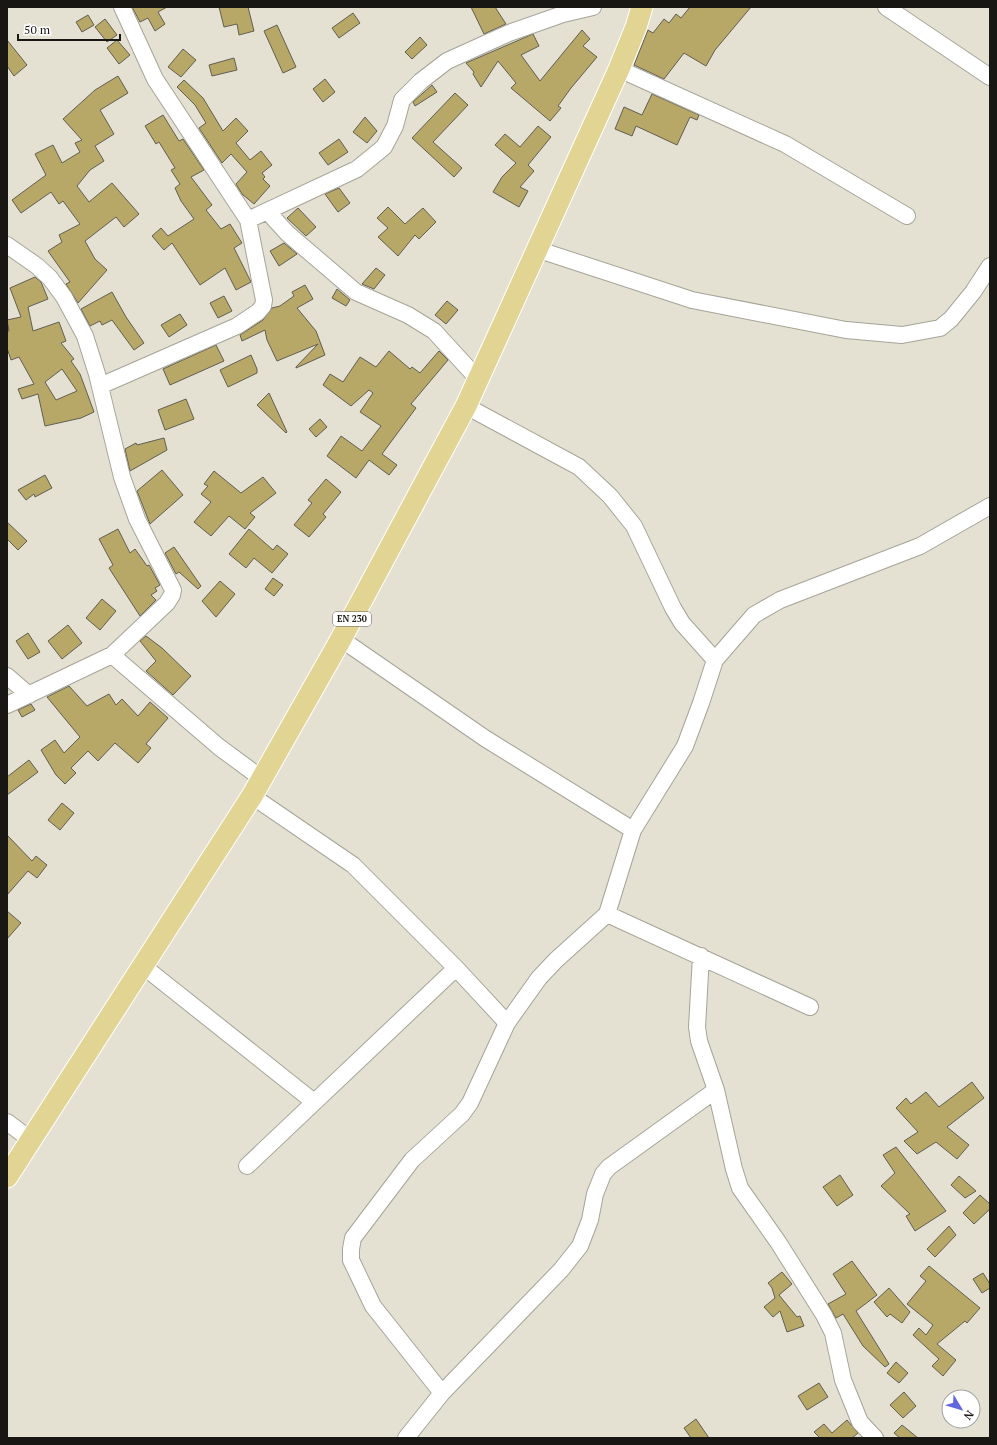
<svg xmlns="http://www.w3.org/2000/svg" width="997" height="1445" viewBox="0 0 997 1445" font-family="'PT Serif',serif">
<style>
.building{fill:#b7a867;stroke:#615e52;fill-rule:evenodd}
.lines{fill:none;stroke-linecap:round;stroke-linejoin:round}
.minor-casing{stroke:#a6a497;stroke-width:18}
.major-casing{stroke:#fff;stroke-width:23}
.minor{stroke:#fff;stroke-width:16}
.major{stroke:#e2d493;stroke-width:21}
.labels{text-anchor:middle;stroke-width:4;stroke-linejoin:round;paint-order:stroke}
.shield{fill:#fff;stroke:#5e5d5a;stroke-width:1}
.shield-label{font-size:9px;font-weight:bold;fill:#191713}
</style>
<rect width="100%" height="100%" fill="#e4e1d3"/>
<path class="building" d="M 132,7 L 167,7 L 158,12 L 165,24 L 155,31 L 148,18 L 140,22 Z
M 219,7 L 248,7 L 254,31 L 239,35 L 237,24 L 224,27 Z
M 471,7 L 495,7 L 506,24 L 484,34 Z
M 690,7 L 751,7 L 715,50 L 706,66 L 684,53 L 664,79 L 634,65 L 648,30 L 653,33 L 664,19 L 669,23 L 676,14 L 681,18 Z
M 353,13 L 360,23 L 339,38 L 332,28 Z
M 88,15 L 94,25 L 82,32 L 76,22 Z
M 105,19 L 117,35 L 107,42 L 95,27 Z
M 277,25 L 296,67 L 283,73 L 264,31 Z
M 582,30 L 590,39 L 583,46 L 597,57 L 571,88 L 558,106 L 561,108 L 550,121 L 511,88 L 516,83 L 498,61 L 481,87 L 473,74 L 474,72 L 466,63 L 533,34 L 539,46 L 521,55 L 540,81 Z
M 420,37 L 427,45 L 412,59 L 405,52 Z
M 7,40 L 27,65 L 14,76 L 7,66 Z
M 117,40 L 130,55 L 119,64 L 107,48 Z
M 183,49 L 196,60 L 181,77 L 168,67 Z
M 234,58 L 237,70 L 212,76 L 209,65 Z
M 118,76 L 128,93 L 100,110 L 114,134 L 95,146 L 104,161 L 90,170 L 77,186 L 89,202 L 112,183 L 139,214 L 124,227 L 116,217 L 85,241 L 95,259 L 107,270 L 78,303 L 66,284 L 70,282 L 48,251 L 62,242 L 59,235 L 80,224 L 63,201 L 59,204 L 51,192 L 21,213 L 12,200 L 46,175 L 35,154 L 53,145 L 62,163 L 80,152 L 75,143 L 82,140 L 63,119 L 95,90 Z
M 325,79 L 335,92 L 323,102 L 313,89 Z
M 184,80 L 203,98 L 223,131 L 236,118 L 248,131 L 236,143 L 250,160 L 261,151 L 272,165 L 262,173 L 265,177 L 263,179 L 270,186 L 254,204 L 242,194 L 236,184 L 247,172 L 231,154 L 222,163 L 199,128 L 206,123 L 195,105 L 177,87 Z
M 432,85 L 437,92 L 415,106 L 413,102 Z
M 455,93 L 468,105 L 433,142 L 462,168 L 454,177 L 412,138 Z
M 652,94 L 699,115 L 697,120 L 690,117 L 677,145 L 636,126 L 632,136 L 615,129 L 624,107 L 642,115 Z
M 163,115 L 179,141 L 183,139 L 204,170 L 191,177 L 212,205 L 206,210 L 221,229 L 230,224 L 242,243 L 234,248 L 251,282 L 236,290 L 225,268 L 200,285 L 172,243 L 164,250 L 152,236 L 161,228 L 168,236 L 194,219 L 181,201 L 175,188 L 180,184 L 171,170 L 175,168 L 159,142 L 156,144 L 145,126 Z
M 365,117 L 377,131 L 367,143 L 353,132 Z
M 538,126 L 551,137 L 528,165 L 534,171 L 520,187 L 528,191 L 519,207 L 493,192 L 502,177 L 516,163 L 495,145 L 505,134 L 520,147 Z
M 339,139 L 348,152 L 328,165 L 319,153 Z
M 339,188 L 350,203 L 338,212 L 325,194 Z
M 388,207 L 405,224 L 423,208 L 436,222 L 419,239 L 415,235 L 398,256 L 378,237 L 388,228 L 377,218 Z
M 298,208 L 316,227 L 306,236 L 287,218 Z
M 284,243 L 297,254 L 279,266 L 270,251 Z
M 376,268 L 385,275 L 374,289 L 362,284 Z
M 35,277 L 41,282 L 48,299 L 28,307 L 33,331 L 59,322 L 66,341 L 61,343 L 74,359 L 71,361 L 80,374 L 94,412 L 81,418 L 45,426 L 38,394 L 22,399 L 18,389 L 34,384 L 19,357 L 11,360 L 7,348 L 7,331 L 9,331 L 7,320 L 21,317 L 10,288 ZM 62,369 L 77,391 L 56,400 L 45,382 Z
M 305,285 L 313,299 L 297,308 L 316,331 L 325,355 L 296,368 L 296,367 L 318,344 L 277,361 L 267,340 L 265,330 L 242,341 L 240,335 L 263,320 L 272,308 L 280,306 L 294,296 L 292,292 Z
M 337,289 L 350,300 L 346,306 L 332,298 Z
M 112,292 L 126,317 L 144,343 L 134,350 L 112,320 L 102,325 L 100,321 L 90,326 L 81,309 Z
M 224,296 L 232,311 L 218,318 L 210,303 Z
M 447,301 L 458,310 L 446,324 L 435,315 Z
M 180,314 L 187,325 L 169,337 L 161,325 Z
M 216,345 L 224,361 L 170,385 L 163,369 Z
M 389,351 L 410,369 L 412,367 L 420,373 L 439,351 L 448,360 L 411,404 L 416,408 L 382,454 L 397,465 L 389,475 L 369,460 L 356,478 L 327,456 L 341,436 L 362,451 L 381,426 L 360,412 L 373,393 L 369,390 L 351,406 L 323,385 L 330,374 L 343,382 L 360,357 L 376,367 Z
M 251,355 L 257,369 L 257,373 L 228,387 L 220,370 Z
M 269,393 L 287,432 L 286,433 L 257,405 Z
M 186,399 L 194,419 L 165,430 L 158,410 Z
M 320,419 L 327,427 L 316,437 L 309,429 Z
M 164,438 L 167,450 L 130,471 L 125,449 L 136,443 L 137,445 Z
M 162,470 L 183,495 L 150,524 L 137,491 Z
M 214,471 L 241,493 L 263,477 L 276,493 L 250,513 L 255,517 L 245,529 L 229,516 L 211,536 L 194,522 L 211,502 L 201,494 L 208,486 L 204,484 Z
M 45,475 L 52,488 L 35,497 L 34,494 L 26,500 L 18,490 Z
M 326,479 L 341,492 L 323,514 L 326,517 L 309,537 L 294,525 L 312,503 L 308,500 Z
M 7,522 L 27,541 L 18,550 L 7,539 Z
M 118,529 L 130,553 L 135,549 L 147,566 L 149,565 L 160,585 L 155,588 L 157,591 L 151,595 L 156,600 L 140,616 L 109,568 L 113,565 L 99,539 Z
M 249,529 L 273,550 L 277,545 L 288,554 L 272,573 L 254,558 L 246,568 L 229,554 Z
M 174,547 L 201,586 L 198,589 L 179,572 L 176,574 L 165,553 Z
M 273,578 L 283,585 L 274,596 L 265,589 Z
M 220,581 L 235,594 L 216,617 L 202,601 Z
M 102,599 L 116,611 L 100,630 L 86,618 Z
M 68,625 L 82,643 L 62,659 L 48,641 Z
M 28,633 L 40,652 L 28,659 L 16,641 Z
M 146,636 L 162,648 L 191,676 L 173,695 L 146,671 L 156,661 L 140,641 Z
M 69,686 L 87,706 L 109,694 L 116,705 L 122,699 L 138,716 L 150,702 L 168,718 L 146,744 L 151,748 L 138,763 L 115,743 L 98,761 L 88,751 L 71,768 L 76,773 L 65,784 L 56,775 L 41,750 L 55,740 L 64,753 L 80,737 L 47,697 Z
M 31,704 L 35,710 L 22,717 L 18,710 Z
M 29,760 L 38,772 L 7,795 L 7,777 Z
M 62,803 L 74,813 L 60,830 L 48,820 Z
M 7,835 L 32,861 L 36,856 L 47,865 L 37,878 L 28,871 L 7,895 Z
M 7,911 L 21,923 L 7,939 Z
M 972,1082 L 984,1098 L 947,1127 L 969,1145 L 957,1159 L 936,1142 L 917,1154 L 904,1141 L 918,1132 L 896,1108 L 906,1098 L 911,1104 L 926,1092 L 939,1107 Z
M 896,1147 L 946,1211 L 915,1231 L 906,1216 L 910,1214 L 881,1186 L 895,1173 L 883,1155 Z
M 840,1175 L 853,1195 L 837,1206 L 823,1187 Z
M 959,1176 L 976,1191 L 965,1198 L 951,1185 Z
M 980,1195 L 990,1204 L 990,1209 L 974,1224 L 963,1213 Z
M 949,1226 L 956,1235 L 935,1257 L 927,1249 Z
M 852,1261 L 877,1295 L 856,1311 L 889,1364 L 885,1367 L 863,1346 L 843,1314 L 836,1318 L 828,1304 L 846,1294 L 833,1274 Z
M 929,1266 L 980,1308 L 967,1323 L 965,1321 L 937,1344 L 956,1360 L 943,1376 L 932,1366 L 939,1359 L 913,1335 L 919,1328 L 926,1335 L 933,1325 L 907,1304 L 926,1281 L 920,1276 Z
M 782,1272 L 792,1284 L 779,1295 L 797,1317 L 800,1316 L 804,1326 L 787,1332 L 780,1311 L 773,1317 L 764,1307 L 775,1298 L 772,1288 L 768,1283 Z
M 983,1273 L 990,1284 L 990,1288 L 982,1293 L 973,1279 Z
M 889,1288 L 910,1312 L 902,1323 L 890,1314 L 887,1317 L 874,1302 Z
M 896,1362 L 908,1373 L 899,1383 L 887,1373 Z
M 819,1383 L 828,1397 L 807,1410 L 798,1396 Z
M 904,1392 L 916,1406 L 903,1418 L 890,1405 Z
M 696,1419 L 709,1438 L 691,1438 L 684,1428 Z
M 847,1420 L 858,1433 L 852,1438 L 820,1438 L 814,1432 L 824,1424 L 832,1433 Z
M 902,1425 L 918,1438 L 900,1438 L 894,1433 Z"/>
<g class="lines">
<g class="minor-casing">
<path id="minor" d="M 122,7 L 155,79 L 248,220
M 886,7 L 990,77
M 619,69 L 785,144 L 907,216
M 268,212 L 287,233 L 356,292 L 408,315 L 434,331 L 477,378
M 7,245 L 37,266 L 50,278 L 64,297 L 85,336 L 97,374 L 122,477 L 137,519 L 173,590 L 172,595 L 167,603 L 112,655
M 536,249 L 692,300 L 846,330 L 902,335 L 940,328 L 951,319 L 973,292 L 990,266
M 100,386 L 237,326 L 258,312 L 263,306 L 264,300 L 248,220 L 357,169 L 384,147 L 395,126 L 402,100 L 421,81 L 447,61 L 509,33 L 563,14 L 593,7
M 466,406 L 579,467 L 610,496 L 634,526 L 673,608 L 682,623 L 715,660
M 341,639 L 486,739 L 633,830
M 7,676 L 29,695
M 7,705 L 112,655 L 219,747 L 261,778
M 252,796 L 353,865 L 456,968 L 507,1023
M 607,914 L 810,1007
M 701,956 L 697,1027 L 699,1041 L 716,1090 L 734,1169 L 740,1188 L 778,1242 L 824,1315 L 833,1333 L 843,1380 L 860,1422 L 875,1438
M 143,966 L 314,1102
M 7,1122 L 31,1140
M 247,1166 L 456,968
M 442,1393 L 373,1306 L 351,1260 L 351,1249 L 353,1238 L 412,1160 L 462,1114 L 470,1103 L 507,1023 L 539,978 L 556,960 L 607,914 L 633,830 L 685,746 L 701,703 L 715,660 L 754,615 L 780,600 L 920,546 L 990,506
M 406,1438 L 442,1393 L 561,1270 L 580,1246 L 590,1220 L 595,1194 L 603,1174 L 609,1167 L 716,1090"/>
</g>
<g class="major-casing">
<path id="major" d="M 7,1177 L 252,796 L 341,639 L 466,406 L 619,69 L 636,27 L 642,7"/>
</g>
<use href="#minor" class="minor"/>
<use href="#major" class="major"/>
</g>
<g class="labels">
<rect class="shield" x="333" y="612" width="38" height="14" rx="3"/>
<g class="shield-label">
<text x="352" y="622">EN 230</text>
</g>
</g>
<rect width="997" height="1445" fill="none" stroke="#191713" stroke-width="16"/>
<g transform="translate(961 1409) rotate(128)"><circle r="19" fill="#ffffff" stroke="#a3a2a1"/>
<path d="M0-3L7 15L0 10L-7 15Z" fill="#6167e0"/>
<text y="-6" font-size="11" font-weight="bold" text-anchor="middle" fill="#191713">N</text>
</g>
<path d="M18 34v6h102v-6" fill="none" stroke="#191713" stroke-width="2"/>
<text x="24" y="34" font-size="12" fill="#191713" stroke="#ffffff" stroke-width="3" paint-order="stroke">50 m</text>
</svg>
